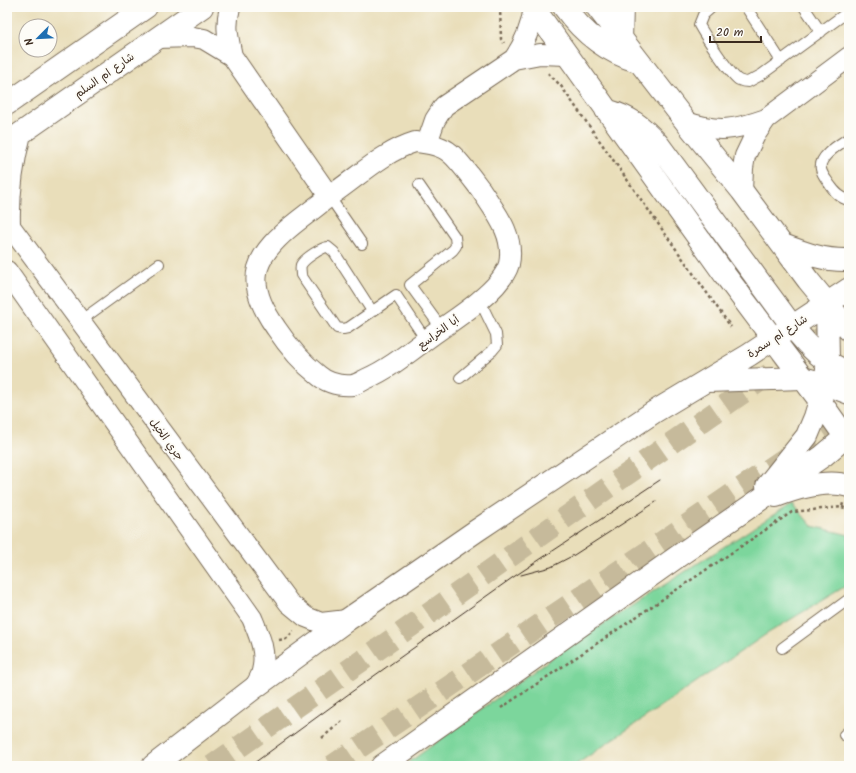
<svg xmlns="http://www.w3.org/2000/svg" width="856" height="773" viewBox="0 0 856 773" font-family="Kalam,'Playpen Sans Arabic',sans-serif">
<style>
.green{fill:#7bd69c;stroke:#5b805d}
.lines{fill:none;stroke-linecap:round;stroke-linejoin:round}
.tertiary-tunnel{stroke:#c6ba9b;stroke-width:22;stroke-dasharray:22 11;stroke-linecap:butt}
.service-casing{stroke:#786955;stroke-width:12}
.minor-casing{stroke:#786955;stroke-width:22}
.tertiary-casing{stroke:#786955;stroke-width:24}
.path{stroke:#786955;stroke-width:2.5;stroke-dasharray:3 3;stroke-linecap:butt}
.service{stroke:#fff;stroke-width:10}
.minor{stroke:#fff;stroke-width:20}
.tertiary{stroke:#fff;stroke-width:22}
.tram{stroke:#3b2a1e;stroke-width:1}
.labels{text-anchor:middle;stroke-width:4;stroke-linejoin:round;paint-order:stroke}
.street-label{font-size:11px;fill:#3b2a1e;stroke:#fdfcf7}
</style>
<rect width="100%" height="100%" fill="#fdfcf7"/>
<filter id="ink" filterUnits="userSpaceOnUse"><feTurbulence type="fractalNoise" baseFrequency=".025" numOctaves="2"/><feDisplacementMap in="SourceGraphic" scale="8" xChannelSelector="R" yChannelSelector="G"/><feConvolveMatrix kernelMatrix="1 2 1 2 8 2 1 2 1" color-interpolation-filters="sRGB"/></filter>
<filter id="wash" filterUnits="userSpaceOnUse"><feTurbulence type="fractalNoise" baseFrequency=".012" numOctaves="4" result="noise"/><feDisplacementMap in="SourceGraphic" scale="16" xChannelSelector="R" yChannelSelector="G"/><feGaussianBlur stdDeviation="0.9" result="paint"/><feColorMatrix in="noise" values="0 0 0 0 0 0 0 0 0 0 0 0 0 0 0 0 0 1.4 0 .05"/><feComposite in="paint" operator="in"/></filter>
<g filter="url(#wash)">
<rect width="100%" height="100%" fill="#e9deba"/>
<path class="green" d="M 792,503 L 812,526 L 849,535 L 849,584 L 765,635 L 574,766 L 404,766 L 560,652 Z"/>
</g>
<g filter="url(#ink)">
<g class="lines">
<path class="tertiary-tunnel" d="M 212,766 L 825,335
M 332,766 L 849,415"/>
<g class="service-casing">
<path id="service" d="M 712,7 L 703,15 L 699,25 C 704,34 731,76 739,80 C 741,81 745,82 748,82 L 761,75 L 849,11
M 746,7 L 781,61
M 804,7 L 821,32
M 849,138 C 840,144 818,156 821,169 C 822,175 827,180 830,185 C 835,192 840,198 849,200
M 419,185 L 455,237 L 456,246 L 453,250 L 410,285 L 442,329
M 329,196 L 362,244
M 372,311 L 334,252 L 328,247 C 322,247 304,259 301,265 C 300,268 301,272 301,275 L 337,328 L 343,329 L 348,328 L 396,295 L 426,340
M 80,321 L 159,264
M 460,378 L 492,351 L 497,345 L 496,334 L 480,301
M 782,648 L 849,599
M 844,735 L 849,731"/>
</g>
<g class="minor-casing">
<path id="minor" d="M 230,7 C 225,27 228,36 232,56 L 329,196
M 157,38 L 193,37 L 204,39 L 232,56
M 622,40 L 623,7
M 514,59 C 525,43 531,28 534,8
M 686,122 C 718,133 735,130 766,119
M 415,142 C 427,143 441,145 450,153 C 459,160 474,181 481,190 C 496,213 515,235 509,264 C 505,278 490,292 479,301 C 465,313 449,323 434,334 C 412,350 391,368 366,379 C 362,381 357,384 353,385 C 340,386 327,383 318,375 C 301,362 288,346 276,328 C 241,279 255,254 299,220 C 311,211 322,202 334,193 C 360,175 385,151 415,142 Z
M 427,143 L 435,120 L 444,106 L 514,59 L 540,54 L 567,55
M 742,191 L 743,168 L 745,156 L 755,135 L 766,119 L 849,57
M 7,222 L 289,603 L 306,617 L 321,623 L 347,620
M 7,271 L 252,618 C 259,635 267,652 262,671 C 261,677 257,683 254,688"/>
</g>
<g class="tertiary-casing">
<path id="tertiary" d="M 533,7 L 725,275 L 820,401 L 849,442
M 564,7 C 583,33 606,52 637,61
M 597,7 L 686,122 L 742,191 L 808,280 L 849,330
M 7,104 L 146,7
M 606,110 C 630,117 642,126 658,144 L 792,326 C 807,345 825,365 849,372
M 7,143 L 202,7
M 9,225 C 8,193 12,164 20,134
M 783,245 C 804,253 825,261 849,260
M 707,381 L 803,378 L 825,384 L 849,393
M 767,486 L 807,436 L 815,417 L 825,384 L 828,361 L 827,304
M 776,496 C 797,488 826,479 849,486
M 153,766 L 254,688 L 347,620 L 476,531 L 654,412 L 749,355 L 849,289
M 382,766 L 684,552 L 823,456 L 849,434"/>
</g>
<path class="path" d="M 500,7 L 501,39 L 504,43
M 548,73 L 561,86 L 731,327
M 842,507 L 849,510
M 279,640 L 286,639 L 294,631
M 501,708 L 792,512 L 842,507 L 843,503
M 322,738 L 342,721"/>
<use href="#service" class="service"/>
<use href="#minor" class="minor"/>
<use href="#tertiary" class="tertiary"/>
<path class="tram" d="M 521,575 L 551,567 L 574,555 L 656,502
M 250,766 L 350,693 L 512,578 L 660,480"/>
</g>
</g>
<g class="labels">
<g class="street-label">
<text transform="translate(104 75) rotate(-35)" y="4">شارع ام السلم</text>
<text transform="translate(438 332) rotate(-36)" y="4">أبا الخراسع</text>
<text transform="translate(777 336) rotate(-33)" y="4">شارع ام سمرة</text>
<text transform="translate(167 439) rotate(54)" y="4">جري الخيل</text>
</g>
</g>
<rect width="856" height="773" fill="none" stroke="#fdfcf7" stroke-width="24"/>
<g transform="translate(38 38) rotate(246)"><circle r="19" fill="#fdfcf7" stroke="#afa8a0"/>
<path d="M0-3L7 15L0 10L-7 15Z" fill="#1f6fb2"/>
<text y="-6" font-size="11" font-weight="bold" text-anchor="middle" fill="#3b2a1e">N</text>
</g>
<path d="M710 36v6h51v-6" fill="none" stroke="#3b2a1e" stroke-width="2"/>
<text x="716" y="36" font-size="12" fill="#3b2a1e" stroke="#fdfcf7" stroke-width="3" paint-order="stroke">20 m</text>
</svg>
